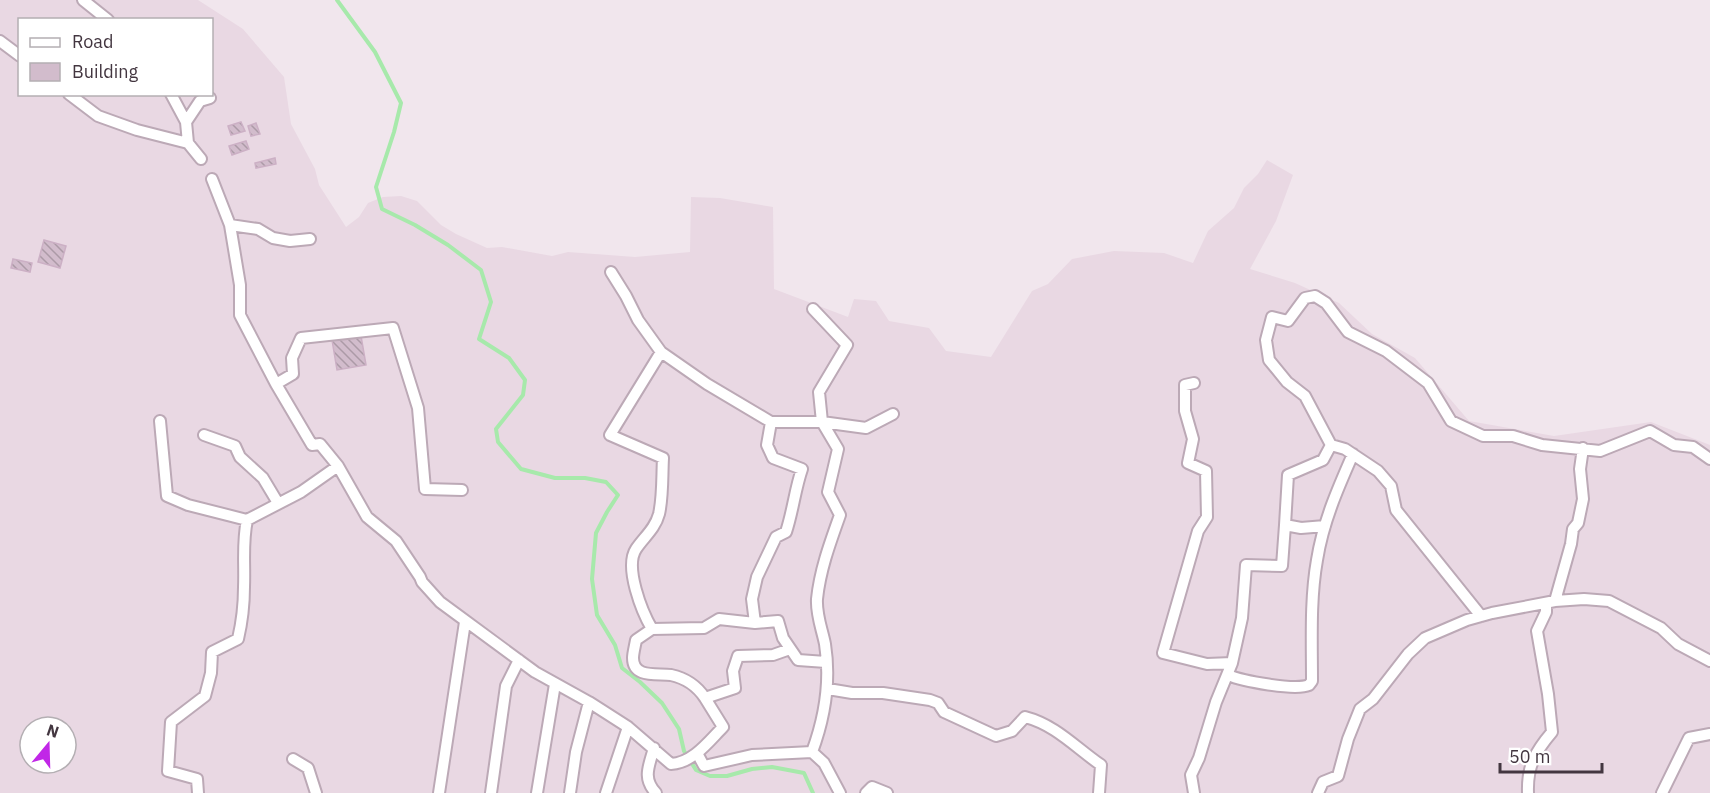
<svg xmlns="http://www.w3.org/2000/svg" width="1710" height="793" viewBox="0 0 1710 793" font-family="'IBM Plex Sans',sans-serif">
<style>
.residential{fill:#e9d8e3;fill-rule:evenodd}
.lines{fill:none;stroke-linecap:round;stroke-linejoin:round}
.stream{stroke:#a7e9ab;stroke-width:4}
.building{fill:url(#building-back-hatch);stroke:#ccb0c5;stroke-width:1.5}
.street-casing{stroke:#bca9b6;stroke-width:14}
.street{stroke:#fff;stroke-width:10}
</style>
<defs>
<pattern id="building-back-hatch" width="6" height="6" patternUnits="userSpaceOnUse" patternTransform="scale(1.5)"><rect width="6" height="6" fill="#d2bccc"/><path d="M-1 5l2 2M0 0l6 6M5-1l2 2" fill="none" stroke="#ac9aa7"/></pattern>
</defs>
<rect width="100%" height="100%" fill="#f1e6ed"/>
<path class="residential" d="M 0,0 L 198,0 L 243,29 L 284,77 L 291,124 L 315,169 L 319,185 L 346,227 L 359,217 L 368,203 L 383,197 L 401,196 L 417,201 L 441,225 L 456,234 L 487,248 L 502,247 L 552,256 L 568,252 L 635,257 L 690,252 L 691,197 L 720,198 L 773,207 L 774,289 L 848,317 L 854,299 L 876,301 L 889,321 L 929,328 L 946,351 L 991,357 L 1032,291 L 1048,284 L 1072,259 L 1114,251 L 1164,253 L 1193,263 L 1208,231 L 1234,208 L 1244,188 L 1258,174 L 1267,160 L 1293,175 L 1276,221 L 1250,269 L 1295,283 L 1339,303 L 1372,334 L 1415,358 L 1469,421 L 1554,436 L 1651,422 L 1710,445 L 1710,793 L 0,793 ZM 20,20 L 212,20 L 212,94 L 20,94 ZM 30,727 L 66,727 L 66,763 L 30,763 Z"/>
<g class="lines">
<path class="stream" d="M 337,0 L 375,52 L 401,103 L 394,132 L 376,187 L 382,209 L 415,225 L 448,245 L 481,270 L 491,302 L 479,339 L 509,358 L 525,380 L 523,395 L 496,429 L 498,442 L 521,469 L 555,478 L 585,478 L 606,482 L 618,495 L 607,512 L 596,533 L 592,579 L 597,615 L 615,645 L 622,668 L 640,682 L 662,703 L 679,729 L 684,751 L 696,770 L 710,776 L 727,776 L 752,769 L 772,767 L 804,773 L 813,793"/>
</g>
<path class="building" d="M 241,122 L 245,131 L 231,135 L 228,126 Z
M 256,123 L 260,134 L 251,136 L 248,126 Z
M 246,141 L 249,149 L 232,155 L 229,146 Z
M 275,158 L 276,164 L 256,168 L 255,163 Z
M 44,240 L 66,246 L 60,268 L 38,262 Z
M 13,259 L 32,263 L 30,272 L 11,268 Z
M 361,336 L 366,365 L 337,370 L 332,340 Z"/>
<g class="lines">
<g class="street-casing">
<path id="street" d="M 83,0 L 108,20
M 0,41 L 20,56
M 69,94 L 98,116 L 137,130 L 188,143 L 201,159
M 171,94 L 186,122
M 188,143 L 186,122 L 200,101 L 210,98
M 212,179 L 230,225 L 240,285 L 240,315 L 276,384 L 312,445 L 320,444 L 338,466 L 367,517 L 396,541 L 420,577 L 422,582 L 440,602 L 535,672 L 589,702 L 628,727 L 671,764 C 693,763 709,741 723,727 L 705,698
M 230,225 L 258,229 L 273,238 L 290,241 L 310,239
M 611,272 L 626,296 L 638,320 L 661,352 L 707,384 L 771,422 L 822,422 L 866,428 L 893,414
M 661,352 L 610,435 L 663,458 C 662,476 663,497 659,514 C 655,529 644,537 636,549 C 624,567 642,612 652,629 L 636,640 C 635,646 633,653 633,658 C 633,679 658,673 671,675 C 685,678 697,686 705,698 L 735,688 L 733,671 L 738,656 L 773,655 L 790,649
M 1194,383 L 1185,385 L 1185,411 L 1193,439 L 1188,463 L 1206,471 L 1207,517 L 1198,531 L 1163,653 L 1207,664 L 1232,663
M 276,384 L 293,374 L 292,358 L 301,338 L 393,328 L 418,408 L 425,489 L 462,490
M 160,421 L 167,496 L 188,505 L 247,520
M 204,435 L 235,446 L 240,457 L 263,478 L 278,503
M 1285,525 L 1288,475 L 1323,460 L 1331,445
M 1555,601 L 1571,544 L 1573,529 L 1578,523 L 1583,499 L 1580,469 L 1583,448
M 1481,616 L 1396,510 L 1391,486 L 1378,471 L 1345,449 L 1331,445 L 1305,396 L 1287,382 L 1269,360 L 1266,340 L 1272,317 L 1288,321 L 1305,298 L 1315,296 L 1326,303 L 1348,332 L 1386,351 L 1428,383 L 1451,421 L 1483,436 L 1513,436 L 1542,445 L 1600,451 L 1650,431 L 1674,445 L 1693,447 L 1710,459
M 755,623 L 752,599 L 757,577 L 776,537 L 786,532 C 793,511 795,489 802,469 L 773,458 L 767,445 L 771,422
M 652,629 L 704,628 L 719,619 L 755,623 L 778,621 L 783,638 L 798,660 L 826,662
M 1228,675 C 1242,681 1295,691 1309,685 L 1312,681 C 1312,641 1310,599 1317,560 C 1323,522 1338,488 1353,454
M 828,689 L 852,693 L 883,693 L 930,700 L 938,703 L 944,712 L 996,736 L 1012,731 L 1025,717 C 1056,725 1076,748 1101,765 L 1099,793
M 654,748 C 649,766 642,778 656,793
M 812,752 C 825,717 831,682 825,644 C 822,629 816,615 817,599 C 820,570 830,543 840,515 L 828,492 L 838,449 L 822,422 L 819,392 L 847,345 L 813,309
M 697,753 L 704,766 L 752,755 L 812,752 L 824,763 L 840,793
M 293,759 L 308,768 L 316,793
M 198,793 L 197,779 L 168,771 L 171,722 L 205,696 L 211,673 L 212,652 L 238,639 C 242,622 244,604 244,587 C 245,564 242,543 247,520 L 301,492 L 338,466
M 439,793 L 465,622
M 491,793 L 506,686 L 519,660
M 537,793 L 555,684
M 570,793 L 576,752 L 589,702
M 606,793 L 628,727
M 866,793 L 872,787 L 887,793
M 1194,793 L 1191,775 L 1199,758 L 1216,702 L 1232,663 L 1242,618 L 1246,565 L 1282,566 L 1285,525 L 1301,528 L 1325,526
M 1318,793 L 1323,782 L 1338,776 L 1348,739 L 1360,709 L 1373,699 L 1408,654 L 1425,638 L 1467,620 L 1492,613 L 1555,601 L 1584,599 L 1609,601 L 1661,628 L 1678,644 L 1710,661
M 1528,793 C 1527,766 1535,752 1552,732 L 1548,694 L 1537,631 L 1546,612 L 1546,604
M 1662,793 L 1689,738 L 1710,734"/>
</g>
<use href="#street" class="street"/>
</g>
<rect x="18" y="18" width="195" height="78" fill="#ffffff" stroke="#b4afb3" stroke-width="1.5"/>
<rect x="30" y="38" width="30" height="9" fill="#ffffff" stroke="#b4afb3" stroke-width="1.5"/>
<text x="72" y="48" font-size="18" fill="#433640">Road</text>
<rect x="30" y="63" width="30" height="18" fill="#d2bccc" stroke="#b4afb3" stroke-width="1.5"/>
<text x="72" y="78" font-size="18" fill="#433640">Building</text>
<g transform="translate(48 745) rotate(19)"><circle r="28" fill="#ffffff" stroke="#b4afb3" stroke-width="1.5"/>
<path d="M0-4.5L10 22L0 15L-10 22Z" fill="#c127e7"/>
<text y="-9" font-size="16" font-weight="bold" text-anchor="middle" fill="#433640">N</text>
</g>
<path d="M1500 763v9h102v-9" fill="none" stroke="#433640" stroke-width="3"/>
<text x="1509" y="763" font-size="18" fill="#433640" stroke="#ffffff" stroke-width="4.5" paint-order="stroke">50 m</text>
</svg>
